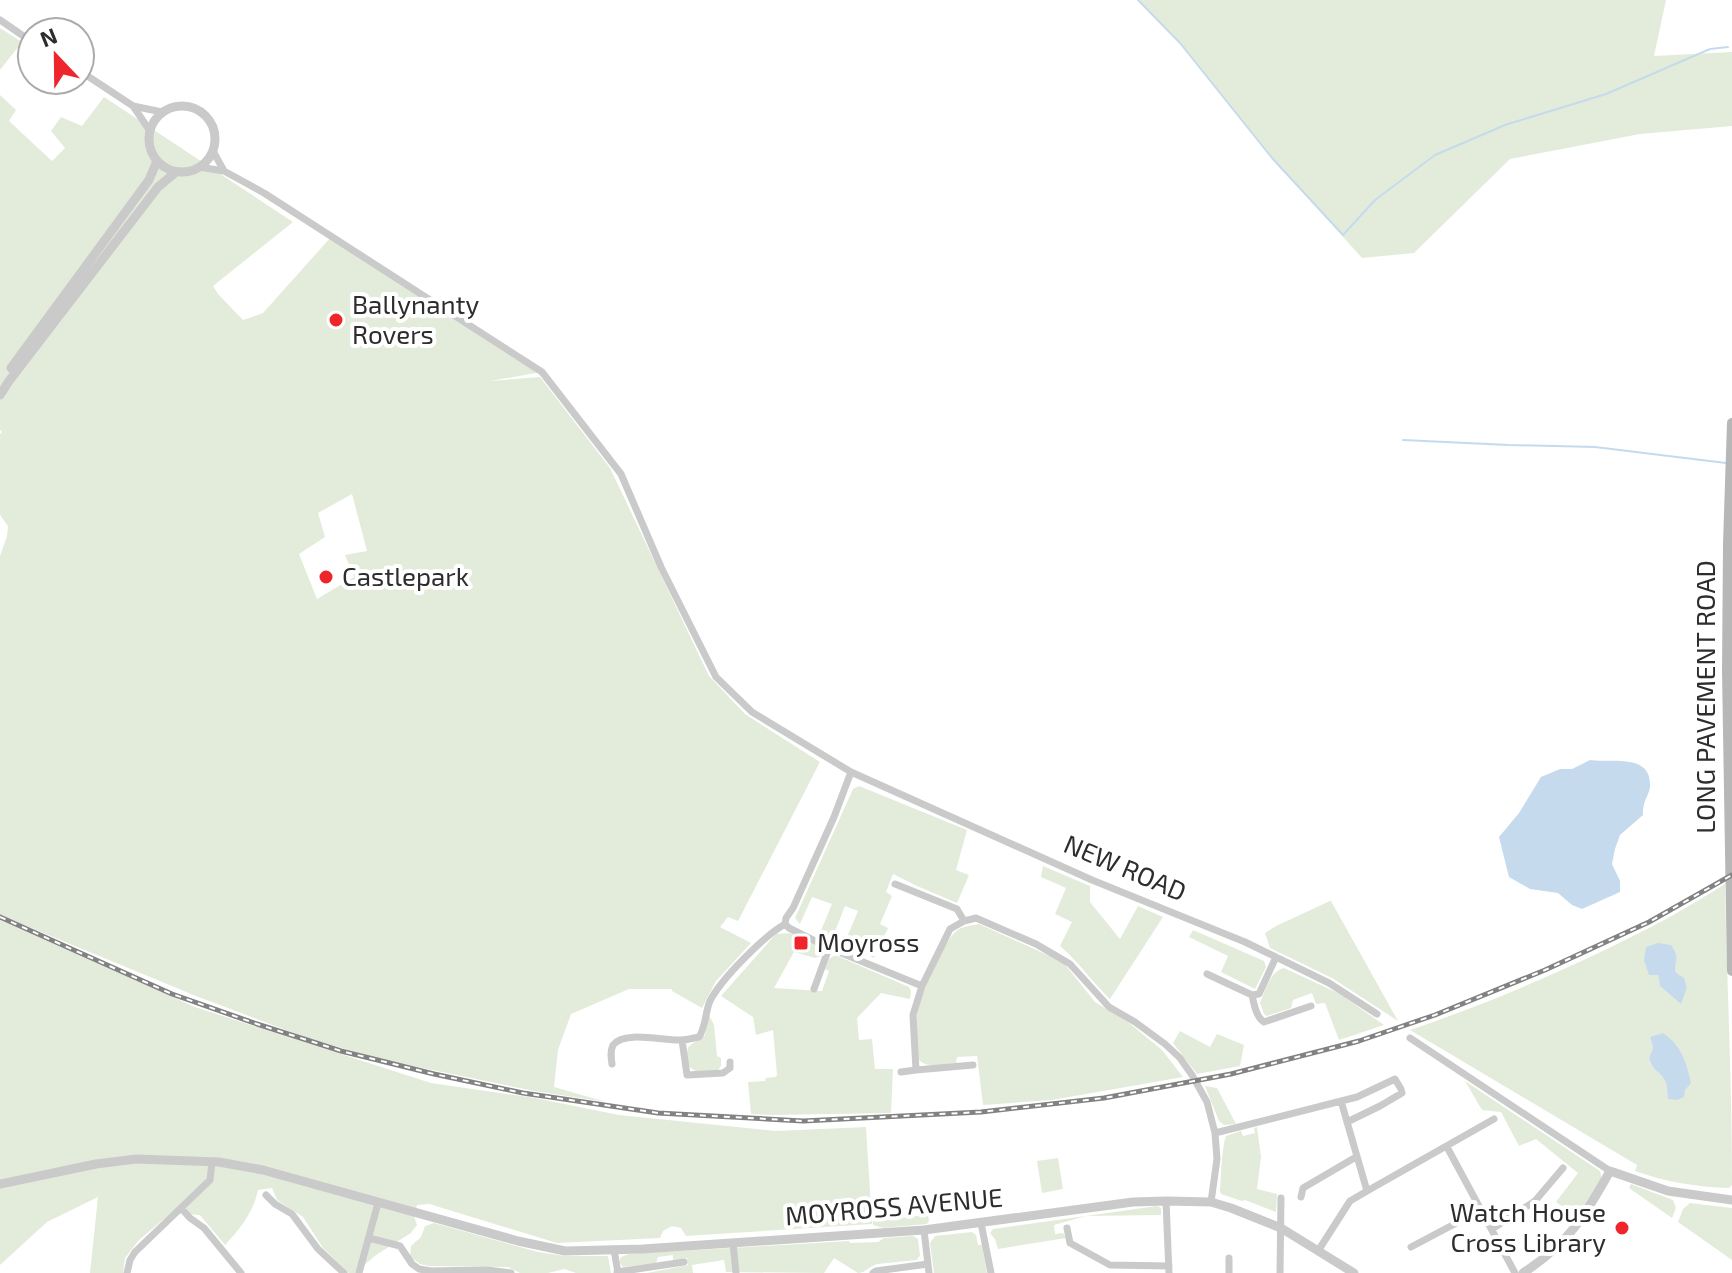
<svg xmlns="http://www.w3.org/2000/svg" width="1732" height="1273" viewBox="0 0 1732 1273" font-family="'Exo 2',sans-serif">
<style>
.green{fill:#e3ecda;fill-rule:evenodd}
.water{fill:#c5dbed}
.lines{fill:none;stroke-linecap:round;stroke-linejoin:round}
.stream{stroke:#c5dbed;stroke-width:2}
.minor{stroke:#cacaca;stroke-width:7}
.tertiary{stroke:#cacaca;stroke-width:9}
.secondary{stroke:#b7b7b7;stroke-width:10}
.rail-casing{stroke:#828282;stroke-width:5}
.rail{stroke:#fff;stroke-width:2;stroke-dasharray:6;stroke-linecap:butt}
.poi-dot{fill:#ee252a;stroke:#fff;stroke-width:3}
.labels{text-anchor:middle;stroke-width:8;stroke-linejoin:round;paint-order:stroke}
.poi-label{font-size:26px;fill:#2d2d2d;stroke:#fff;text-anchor:start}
.street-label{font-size:26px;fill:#2d2d2d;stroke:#fff}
</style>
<rect width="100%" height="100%" fill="#fff"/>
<path class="green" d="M 1138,0 L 1666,0 L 1654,56 L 1732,52 L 1732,126 L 1640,134 L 1510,159 L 1414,253 L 1362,258 L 1272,158 L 1180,43 Z
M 0,28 L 22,42 L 0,70 Z
M 0,95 L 16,110 L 9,121 L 52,161 L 65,148 L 51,131 L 61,117 L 82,126 L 104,97 L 293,222 L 213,286 L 218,294 L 243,320 L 263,313 L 331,237 L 542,372 L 490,381 L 540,377 L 610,468 L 709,676 L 745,714 L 820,762 L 738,921 L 728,917 L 720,927 L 751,943 L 716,981 L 702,1008 L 672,991 L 672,989 L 629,989 L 571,1014 L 558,1050 L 554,1087 L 606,1102 L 534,1091 L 384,1060 L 307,1038 L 196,996 L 0,915 L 0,556 L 7,536 L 8,526 L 0,515 L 0,434 L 2,432 L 0,430 ZM 352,494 L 367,551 L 345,555 L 354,577 L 317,599 L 299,554 L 325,537 L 318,513 Z
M 859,786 L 967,830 L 956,870 L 969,875 L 957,903 L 917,886 L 893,874 L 886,892 L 892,896 L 880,924 L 888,928 L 874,958 L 844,944 L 858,911 L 845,906 L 832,939 L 820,933 L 832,904 L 812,897 L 800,924 L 795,918 L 853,789 Z
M 1043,866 L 1090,886 L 1090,902 L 1120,939 L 1138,906 L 1163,917 L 1110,999 C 1092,982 1079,962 1060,946 L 1072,922 L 1055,914 L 1066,888 L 1041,877 Z
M 1725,884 C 1727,985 1732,1085 1732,1185 L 1729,1188 C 1696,1187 1666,1182 1635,1171 L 1637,1165 L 1410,1030 C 1493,1002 1573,967 1651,927 C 1676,914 1701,899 1725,884 ZM 1674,968 L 1687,988 L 1681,1003 L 1660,986 L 1658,975 ZM 1663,1033 L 1668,1099 C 1667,1092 1668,1085 1664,1079 C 1658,1070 1653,1071 1649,1058 L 1653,1048 L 1650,1038 Z
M 1330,901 L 1331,901 L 1398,1021 L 1332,978 L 1270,948 L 1265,933 L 1276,926 Z
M 0,920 L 195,1007 L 431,1083 L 535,1098 L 619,1115 L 776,1131 L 866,1127 L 872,1224 L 686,1236 L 681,1228 L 672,1226 L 663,1231 L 660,1238 L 557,1243 L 439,1207 L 430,1204 L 417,1205 L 414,1216 L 417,1225 L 411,1233 L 376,1255 L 355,1273 L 349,1273 L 323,1248 L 303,1217 L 277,1200 L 272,1188 L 258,1190 C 254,1211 240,1229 225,1245 L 200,1215 L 171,1213 L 139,1240 L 125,1258 L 123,1273 L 90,1273 L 98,1197 L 47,1222 L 0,1265 Z
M 979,924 L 1063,962 L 1095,1002 L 1128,1022 L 1162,1050 L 1183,1077 L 1052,1100 L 983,1105 L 977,1056 L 957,1057 L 956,1063 C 944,1064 928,1069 919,1060 C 917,1045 914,1030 917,1016 C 919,998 945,934 961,928 C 966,926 974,925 979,924 Z
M 1193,930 L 1264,961 L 1266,967 L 1255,989 L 1221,972 L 1228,956 L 1189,937 Z
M 790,933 L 822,949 L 822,956 L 815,958 L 794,952 L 774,988 L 822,991 L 829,971 L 825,969 L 829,959 L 835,955 L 909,987 L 911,991 L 910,999 L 881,993 L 857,1018 L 859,1040 L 872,1039 L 875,1069 L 893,1069 L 891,1113 L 771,1115 L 751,1114 L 748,1082 L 765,1081 L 766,1078 L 775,1077 L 777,1075 L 773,1030 L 756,1035 L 753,1017 L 721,996 L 776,934 Z
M 1284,968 L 1340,994 L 1384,1025 L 1339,1040 L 1325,1003 L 1316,1004 L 1312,993 L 1293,1000 L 1291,1008 L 1267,1016 L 1264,1014 L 1260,1003 C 1265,991 1270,971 1284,968 Z
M 709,1015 L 714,1025 L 717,1056 L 721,1058 L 721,1066 L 718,1070 L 697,1072 L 688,1066 C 685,1040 690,1048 705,1035 Z
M 1180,1031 L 1210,1047 L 1217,1034 L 1244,1045 L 1240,1066 L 1197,1074 L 1173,1043 Z
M 1465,1081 L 1600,1171 L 1602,1180 L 1586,1207 L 1577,1217 L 1556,1202 L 1578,1173 L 1536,1139 L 1519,1146 L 1501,1112 L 1482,1110 Z
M 1205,1086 L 1217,1088 L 1236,1124 L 1224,1125 L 1219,1121 Z
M 1257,1127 L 1261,1157 L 1257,1189 L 1277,1194 L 1276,1212 L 1245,1200 L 1242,1201 L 1221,1194 L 1220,1190 C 1221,1178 1222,1145 1226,1136 L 1241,1131 L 1243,1136 L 1255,1133 L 1254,1128 Z
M 1058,1158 L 1063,1189 L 1042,1193 L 1037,1161 Z
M 1631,1184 L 1673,1200 L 1676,1208 L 1672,1218 L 1629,1188 Z
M 1690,1203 L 1732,1208 L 1732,1260 L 1678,1222 L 1683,1209 Z
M 1157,1206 L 1161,1208 L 1161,1215 L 1086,1216 L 1054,1225 L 1055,1234 L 1063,1233 L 1066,1238 L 998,1249 L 995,1239 L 990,1233 L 993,1229 Z
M 928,1215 L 929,1221 L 927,1224 L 883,1228 L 873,1225 L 873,1220 Z
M 434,1223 L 538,1252 L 565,1256 L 608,1256 L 611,1273 L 576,1273 L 564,1269 L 548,1273 L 520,1273 L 508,1267 L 429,1266 L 420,1264 L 410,1257 L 411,1246 L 421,1237 L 425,1226 Z
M 972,1232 L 976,1235 L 978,1245 L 982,1245 L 987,1273 L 934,1273 L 930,1243 L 935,1236 Z
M 913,1236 L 918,1239 L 920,1255 L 917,1260 L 877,1264 C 870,1266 865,1273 858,1273 L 834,1258 L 824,1273 L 726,1272 L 724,1260 L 692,1265 L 693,1273 L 647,1273 L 688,1265 L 687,1258 L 673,1260 L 673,1255 L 658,1257 L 656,1263 L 623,1267 L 619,1262 L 621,1257 L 629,1254 L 849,1241 L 850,1243 L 878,1242 L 884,1238 Z"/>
<path class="water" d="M 1590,760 C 1609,763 1650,753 1650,784 C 1651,794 1642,800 1643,815 L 1620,835 L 1615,849 L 1612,864 L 1620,881 L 1620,892 L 1582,909 L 1572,905 L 1558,893 L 1530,889 L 1509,877 L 1499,837 L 1519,813 L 1541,777 L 1560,769 L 1572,769 Z
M 1658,943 L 1671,945 C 1673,948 1675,951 1676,955 C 1678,966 1669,970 1684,978 L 1687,988 L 1681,1004 L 1660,986 L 1658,975 L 1649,975 L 1644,960 L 1646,947 Z
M 1663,1033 C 1682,1046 1686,1062 1691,1083 L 1685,1090 L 1684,1097 L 1677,1100 L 1668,1099 C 1667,1092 1668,1086 1664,1079 C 1658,1070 1653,1071 1649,1058 L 1653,1048 L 1650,1037 Z"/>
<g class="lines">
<path class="stream" d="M 1138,0 L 1180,43 L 1272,158 L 1343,235 L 1375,200 L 1435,155 L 1505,125 L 1606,94 L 1710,49 L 1728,47
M 1403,440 L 1509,445 L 1595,447 L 1726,463"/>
<path class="minor" d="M 0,20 L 32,42
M 80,71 L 133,106 L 162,112
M 133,106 L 150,131
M 213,151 L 224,171
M 199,167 L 224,171 L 264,193 L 542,372 L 621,474 L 661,567 L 716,677 L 752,712 L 851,772 L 1092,880 L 1245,942 L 1329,983 L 1377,1014
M 895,884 L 957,909 L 964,921
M 785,924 L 789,928 L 829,948 L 922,986
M 1207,974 L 1252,995 L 1259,994 L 1276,957
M 814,989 L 829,948
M 1252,995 C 1254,1004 1256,1017 1264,1022 L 1311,1006
M 1410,1038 L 1610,1171
M 682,1040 L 687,1075 L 723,1073 L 730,1068 L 730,1062
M 612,1064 C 611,1057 610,1051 613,1045 C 624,1030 664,1041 681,1040 C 687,1040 693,1038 699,1037 C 706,1027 705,1012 710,1001 C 721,979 764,936 785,924 L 786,918 L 793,908 L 834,817 L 851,772
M 973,1065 L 916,1070 L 913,1015 L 922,986 L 950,929 L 964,921 L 976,918 L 1036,944 L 1070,964 L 1109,1007 L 1135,1022 L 1165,1044 L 1180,1058 L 1192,1075 L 1207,1102 L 1215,1133 L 1217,1159 L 1211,1202
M 901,1072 L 916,1070
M 1341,1101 L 1367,1191 L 1494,1119
M 1215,1133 L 1357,1097 L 1395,1079 L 1401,1089 L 1402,1093 L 1380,1106 L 1347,1122
M 1447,1147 L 1515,1273
M 266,1195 L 275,1204 L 292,1214 L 318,1249 L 344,1273
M 1301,1197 L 1303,1188 L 1356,1157
M 1166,1201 L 1169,1273
M 181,1208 L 190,1218 L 204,1228 L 241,1273
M 981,1223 L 991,1273
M 1067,1228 L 1070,1243 L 1110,1265 L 1169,1266
M 1492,1229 L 1535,1201 L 1563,1168
M 924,1230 L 929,1273
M 369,1238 L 400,1246 L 412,1264 L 419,1269 L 431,1271 L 487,1270 L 511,1273
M 733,1243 L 736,1273
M 1411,1247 L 1481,1210
M 614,1250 L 618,1273
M 1318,1251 L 1350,1201 L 1367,1191
M 617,1272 L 684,1262
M 127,1273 L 130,1260 L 135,1252 L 210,1180 L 212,1162
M 359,1273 L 378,1203
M 873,1273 L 876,1271 L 928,1264
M 1229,1273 L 1229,1258
M 1280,1273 L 1281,1198"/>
<path class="tertiary" d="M149 139a33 33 0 1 1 66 0a33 33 0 1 1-66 0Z
M 11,368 L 149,180 L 157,161
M 0,395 L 9,381 L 158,187 L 176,172
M 0,1184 L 96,1164 L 136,1159 L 219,1162 L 263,1170 L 518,1241 L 565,1251 L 643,1249 L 924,1230 L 1133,1202 L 1166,1201 L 1211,1202 L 1231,1208 L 1281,1228 L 1354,1273
M 1523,1273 C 1568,1244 1585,1216 1610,1171 L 1668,1191 L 1732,1200"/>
<path class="secondary" d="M 1732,423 L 1728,544 L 1727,671 L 1732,971"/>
<g class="rail-casing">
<path id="rail" d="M 0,917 L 172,994 L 257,1024 L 341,1051 L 434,1074 L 523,1093 L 658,1113 L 803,1121 L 981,1112 L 1104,1098 L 1231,1074 L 1359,1041 L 1435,1015 L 1545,970 L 1649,922 L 1732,875"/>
</g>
<use href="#rail" class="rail"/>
</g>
<g class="poi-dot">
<circle cx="336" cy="320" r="8"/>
<circle cx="326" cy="577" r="8"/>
<rect x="793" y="935" width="16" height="16" rx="4"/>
<circle cx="1622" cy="1228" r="8"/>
</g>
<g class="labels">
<g class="poi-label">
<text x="352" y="314">Ballynanty<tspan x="352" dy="30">Rovers</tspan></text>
<text x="342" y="586">Castlepark</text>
<text x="817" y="952">Moyross</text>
<text x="1606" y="1222" text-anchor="end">Watch House<tspan x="1606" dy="30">Cross Library</tspan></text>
</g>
<g class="street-label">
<text transform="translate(1706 697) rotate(-90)" y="9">LONG PAVEMENT ROAD</text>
<text transform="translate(1125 868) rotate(23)" y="9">NEW ROAD</text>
<text transform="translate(894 1207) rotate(-5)" y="9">MOYROSS AVENUE</text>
</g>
</g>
<g transform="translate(56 56) rotate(338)"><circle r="38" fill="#ffffff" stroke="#ababab" stroke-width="2"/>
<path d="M0-6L14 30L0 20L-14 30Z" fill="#ee252a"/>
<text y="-12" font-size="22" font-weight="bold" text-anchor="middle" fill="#2d2d2d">N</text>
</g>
</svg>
